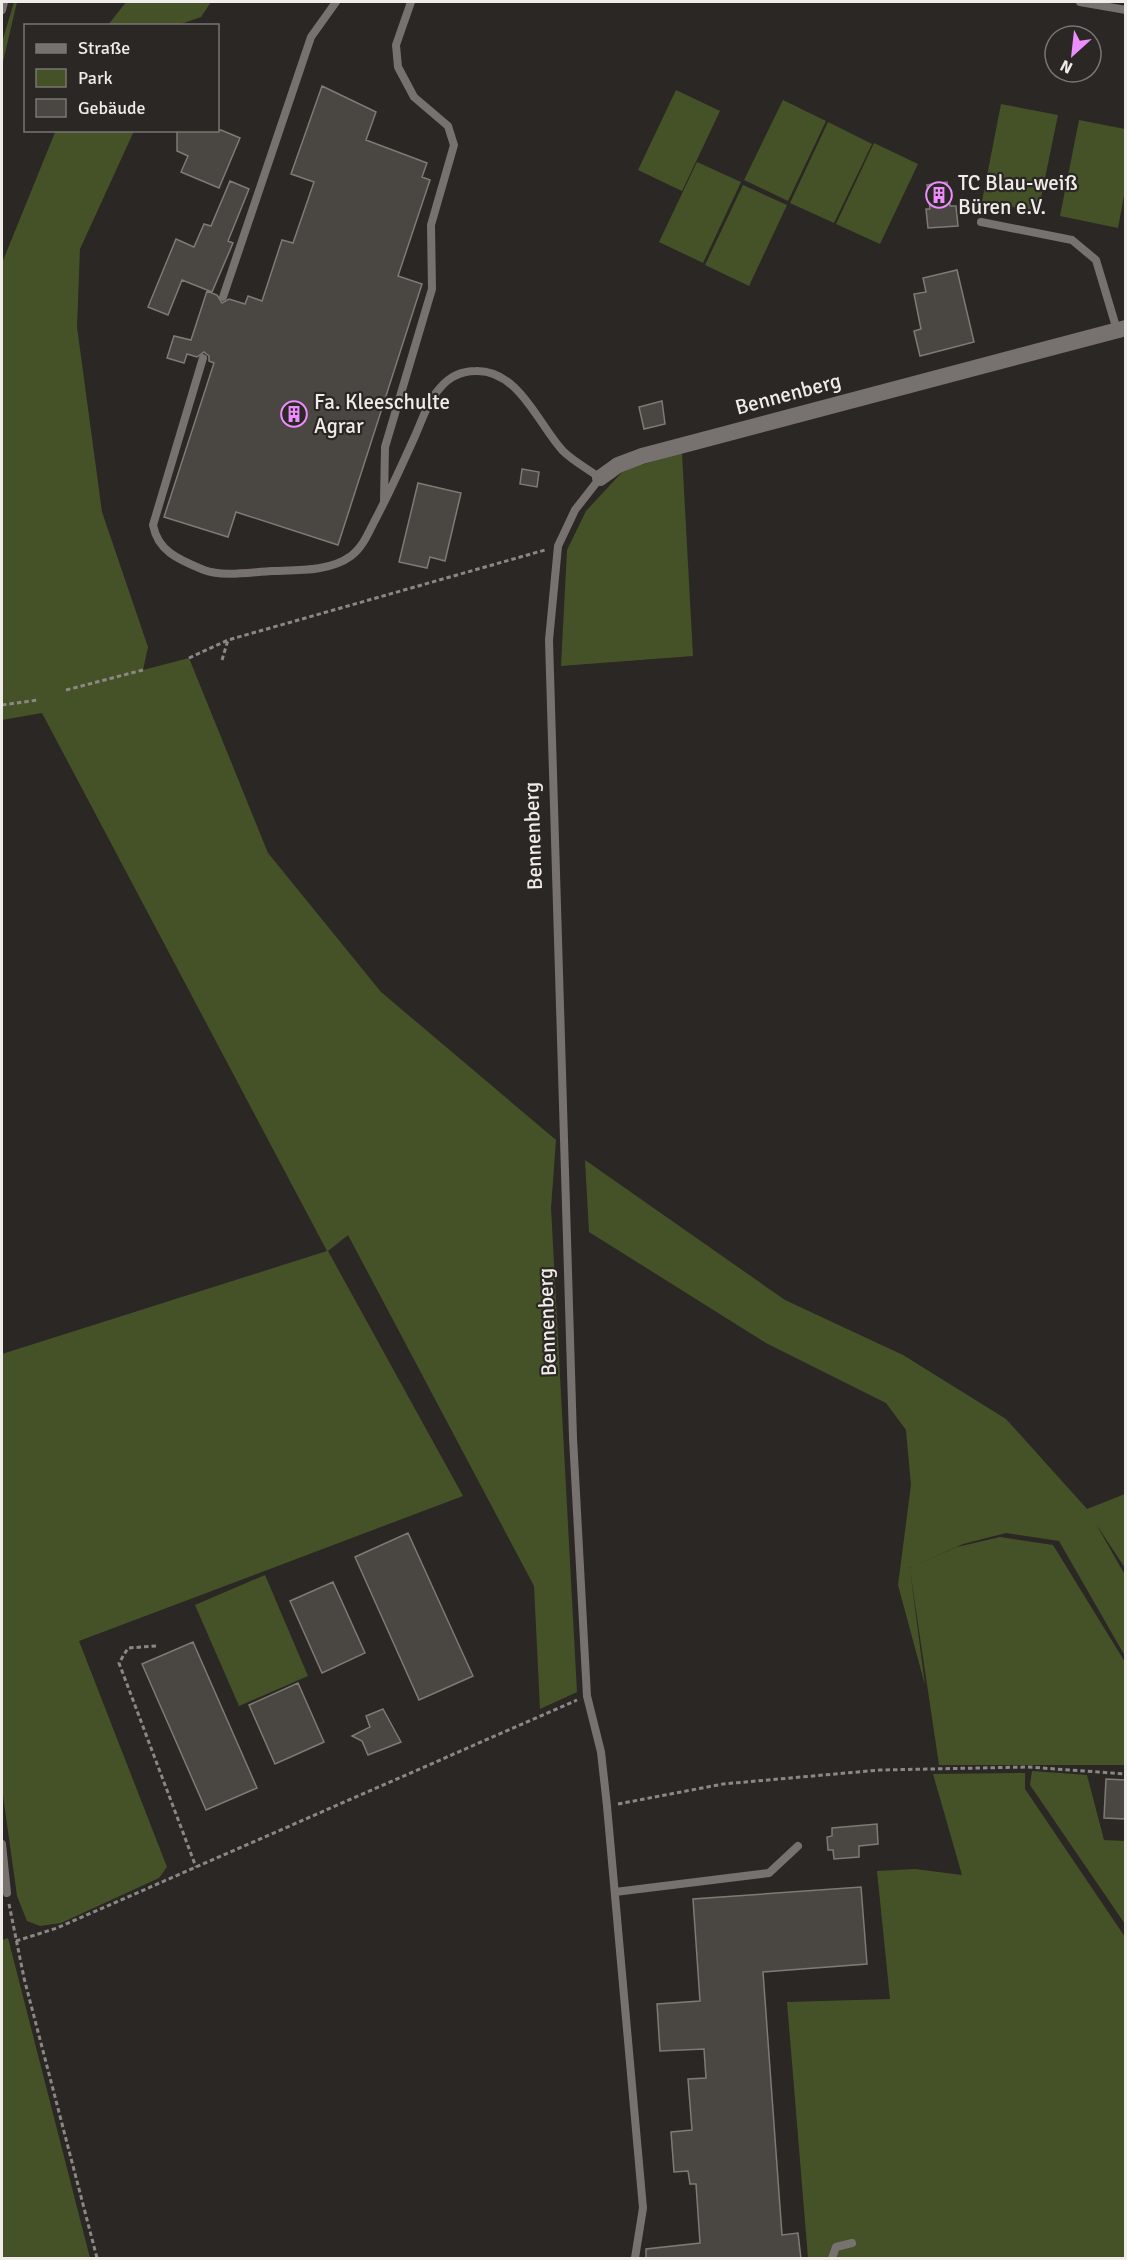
<svg xmlns="http://www.w3.org/2000/svg" width="1127" height="2260" viewBox="0 0 1127 2260" font-family="Signika,sans-serif">
<style>
.green{fill:#455227}
.building{fill:#4a4642;stroke:#7f7a76;stroke-width:1.5}
.lines{fill:none;stroke-linecap:round;stroke-linejoin:round}
.path{stroke:#8b8785;stroke-width:3;stroke-dasharray:4.5 3;stroke-linecap:butt}
.lane{stroke:#77726f;stroke-width:8}
.street{stroke:#77726f;stroke-width:16}
.labels{text-anchor:middle;stroke-width:4.5;stroke-linejoin:round;paint-order:stroke}
.poi-label{font-size:21px;fill:#efecea;stroke:#2b2724;text-anchor:start}
.street-label{font-size:21px;fill:#efecea;stroke:#2b2724}
</style>
<rect width="100%" height="100%" fill="#2b2724"/>
<path class="green" d="M 14,2 L 17,2 L 2,66 L 2,42 Z
M 126,2 L 211,2 L 201,17 L 178,25 L 108,25 Z
M 676,90 L 720,111 L 682,191 L 638,170 Z
M 783,100 L 826,121 L 788,201 L 744,180 Z
M 1001,104 L 1058,115 L 1038,212 L 982,201 Z
M 1079,120 L 1125,129 L 1125,190 L 1118,228 L 1060,216 Z
M 828,122 L 872,144 L 834,223 L 790,203 Z
M 56,130 L 134,131 L 80,249 L 77,327 L 102,512 L 148,647 L 143,670 L 189,658 L 268,853 L 381,992 L 556,1140 L 551,1208 L 577,1692 L 540,1709 L 534,1586 L 348,1235 L 328,1251 L 463,1496 L 79,1641 L 167,1867 L 159,1878 L 61,1923 L 40,1926 L 27,1921 L 17,1896 L 2,1788 L 2,1354 L 327,1251 L 42,713 L 2,720 L 2,263 Z
M 874,143 L 918,164 L 880,244 L 836,224 Z
M 697,162 L 741,182 L 703,263 L 659,242 Z
M 743,185 L 787,205 L 749,286 L 705,265 Z
M 682,453 L 693,656 L 561,666 L 567,550 L 586,511 L 624,470 Z
M 585,1160 L 785,1300 L 903,1355 L 1006,1419 L 1087,1509 L 1125,1494 L 1125,1568 L 1096,1524 L 1125,1575 L 1125,1656 L 1059,1541 L 1006,1533 L 963,1544 L 909,1568 L 957,1547 L 1000,1537 L 1053,1545 L 1125,1662 L 1125,1765 L 939,1765 L 910,1570 L 925,1685 L 898,1585 L 911,1485 L 906,1430 L 886,1403 L 766,1343 L 589,1232 Z
M 265,1575 L 308,1676 L 239,1706 L 195,1605 Z
M 1032,1771 L 1087,1775 L 1104,1840 L 1125,1841 L 1125,1924 L 1030,1785 Z
M 1025,1773 L 1025,1789 L 1125,1937 L 1125,2258 L 808,2258 L 787,2002 L 890,1999 L 877,1871 L 915,1869 L 962,1875 L 933,1774 Z
M 8,1938 L 90,2258 L 2,2258 L 2,1940 Z"/>
<path class="building" d="M 322,86 L 376,112 L 366,140 L 427,163 L 422,177 L 430,180 L 398,276 L 422,284 L 338,545 L 236,512 L 228,537 L 164,517 L 214,363 L 209,361 L 209,356 L 204,352 L 197,357 L 187,354 L 184,363 L 167,358 L 174,336 L 191,340 L 207,291 L 217,295 L 222,303 L 229,299 L 245,304 L 248,296 L 262,301 L 282,240 L 293,243 L 314,182 L 291,174 Z
M 177,130 L 221,130 L 240,138 L 219,188 L 181,172 L 188,156 L 177,151 Z
M 230,181 L 249,189 L 228,241 L 233,243 L 212,292 L 182,280 L 168,315 L 148,307 L 176,239 L 194,247 L 204,224 L 211,226 Z
M 947,182 L 950,206 L 956,206 L 958,226 L 928,228 L 926,209 L 930,209 L 927,185 Z
M 957,270 L 974,342 L 920,356 L 914,331 L 921,329 L 914,294 L 926,292 L 923,278 Z
M 662,401 L 665,424 L 644,429 L 639,407 Z
M 522,469 L 539,472 L 537,487 L 520,484 Z
M 418,483 L 461,493 L 445,561 L 430,557 L 427,568 L 399,562 Z
M 408,1533 L 473,1676 L 419,1700 L 355,1557 Z
M 333,1582 L 365,1653 L 322,1673 L 290,1601 Z
M 193,1642 L 257,1788 L 206,1810 L 142,1664 Z
M 298,1683 L 324,1742 L 275,1764 L 249,1705 Z
M 383,1709 L 401,1742 L 368,1755 L 362,1741 L 352,1736 L 370,1727 L 366,1716 Z
M 1106,1779 L 1125,1780 L 1125,1819 L 1104,1818 Z
M 877,1824 L 878,1844 L 859,1846 L 859,1857 L 834,1859 L 833,1850 L 828,1850 L 827,1837 L 832,1836 L 832,1828 Z
M 861,1887 L 867,1964 L 763,1972 L 782,2235 L 798,2233 L 801,2259 L 646,2259 L 646,2249 L 700,2243 L 696,2184 L 690,2184 L 688,2171 L 674,2172 L 671,2132 L 692,2130 L 688,2079 L 706,2078 L 704,2049 L 660,2051 L 657,2004 L 700,2001 L 693,1899 Z"/>
<g class="lines">
<path class="path" d="M 189,658 L 228,640 L 545,550
M 222,660 L 228,640
M 66,690 L 143,670
M 2,705 L 38,700
M 156,1646 L 128,1648 L 119,1663 L 196,1867
M 618,1804 L 723,1784 L 880,1770 L 1028,1767 L 1126,1774
M 9,1904 L 24,1978 L 97,2258
M 16,1941 L 57,1928 L 577,1700"/>
<path class="lane" d="M 1080,2 L 1126,10
M 2,10 L 4,2
M 981,222 L 1072,240 L 1096,260 L 1117,330
M 223,297 L 311,37 L 336,2
M 203,358 L 153,525 C 158,552 180,560 204,570 C 223,577 251,572 272,571 C 297,570 329,572 351,556 C 362,548 368,534 374,522 C 389,494 402,465 415,436 C 422,420 428,401 440,388 C 449,377 462,371 476,371 C 519,370 538,424 563,451 C 573,461 588,469 600,478 L 575,510 L 558,546 L 549,640 L 573,1438 L 587,1696 L 601,1752 L 607,1806 L 643,2208 L 635,2258
M 384,501 L 385,447 L 432,289 L 431,225 L 454,145 L 448,126 L 414,97 L 398,67 L 396,45 L 411,2
M 2,1844 L 7,1893
M 615,1892 L 769,1873 L 798,1846
M 832,2258 L 836,2247 L 852,2243"/>
<path class="street" d="M 600,478 L 618,465 L 642,456 L 1126,328"/>
</g>
<defs>
<g id="building-ring" transform="scale(1.35)"><circle r="9.5" fill="#2b2724" stroke="#eb8dfc" stroke-width="1.5"/><path d="M-4-6H4V6H1V3H-1V6H-4ZM-2.5-4.3h1.7v1.8h-1.7ZM.8-4.3h1.7v1.8H.8ZM-2.5-1h1.7V.8h-1.7ZM.8-1h1.7V.8H.8Z" fill="#eb8dfc"/></g>
</defs>
<g fill-rule="evenodd">
<use href="#building-ring" x="939" y="195"/>
<use href="#building-ring" x="294" y="414"/>
</g>
<g class="labels">
<g class="poi-label">
<text x="958" y="190">TC Blau-weiß<tspan x="958" dy="24">Büren e.V.</tspan></text>
<text x="314" y="409">Fa. Kleeschulte<tspan x="314" dy="24">Agrar</tspan></text>
</g>
<g class="street-label">
<text transform="translate(788 394) rotate(-15)" y="7">Bennenberg</text>
<text transform="translate(533 836) rotate(-92)" y="7">Bennenberg</text>
<text transform="translate(547 1322) rotate(-92)" y="7">Bennenberg</text>
</g>
</g>
<rect width="1127" height="2260" fill="none" stroke="#efecea" stroke-width="6"/>
<rect x="24" y="24" width="195" height="108" fill="#2b2724" stroke="#797673" stroke-width="1.5"/>
<rect x="36" y="44" width="30" height="9" fill="#77726f" stroke="#797673" stroke-width="1.5"/>
<text x="78" y="54" font-size="18" fill="#efecea">Straße</text>
<rect x="36" y="69" width="30" height="18" fill="#455227" stroke="#797673" stroke-width="1.5"/>
<text x="78" y="84" font-size="18" fill="#efecea">Park</text>
<rect x="36" y="99" width="30" height="18" fill="#4a4642" stroke="#797673" stroke-width="1.5"/>
<text x="78" y="114" font-size="18" fill="#efecea">Gebäude</text>
<g transform="translate(1073 54) rotate(207)"><circle r="28" fill="#2b2724" stroke="#797673" stroke-width="1.5"/>
<path d="M0-4.5L10 22L0 15L-10 22Z" fill="#eb8dfc"/>
<text y="-9" font-size="16" font-weight="bold" text-anchor="middle" fill="#efecea">N</text>
</g>
</svg>
